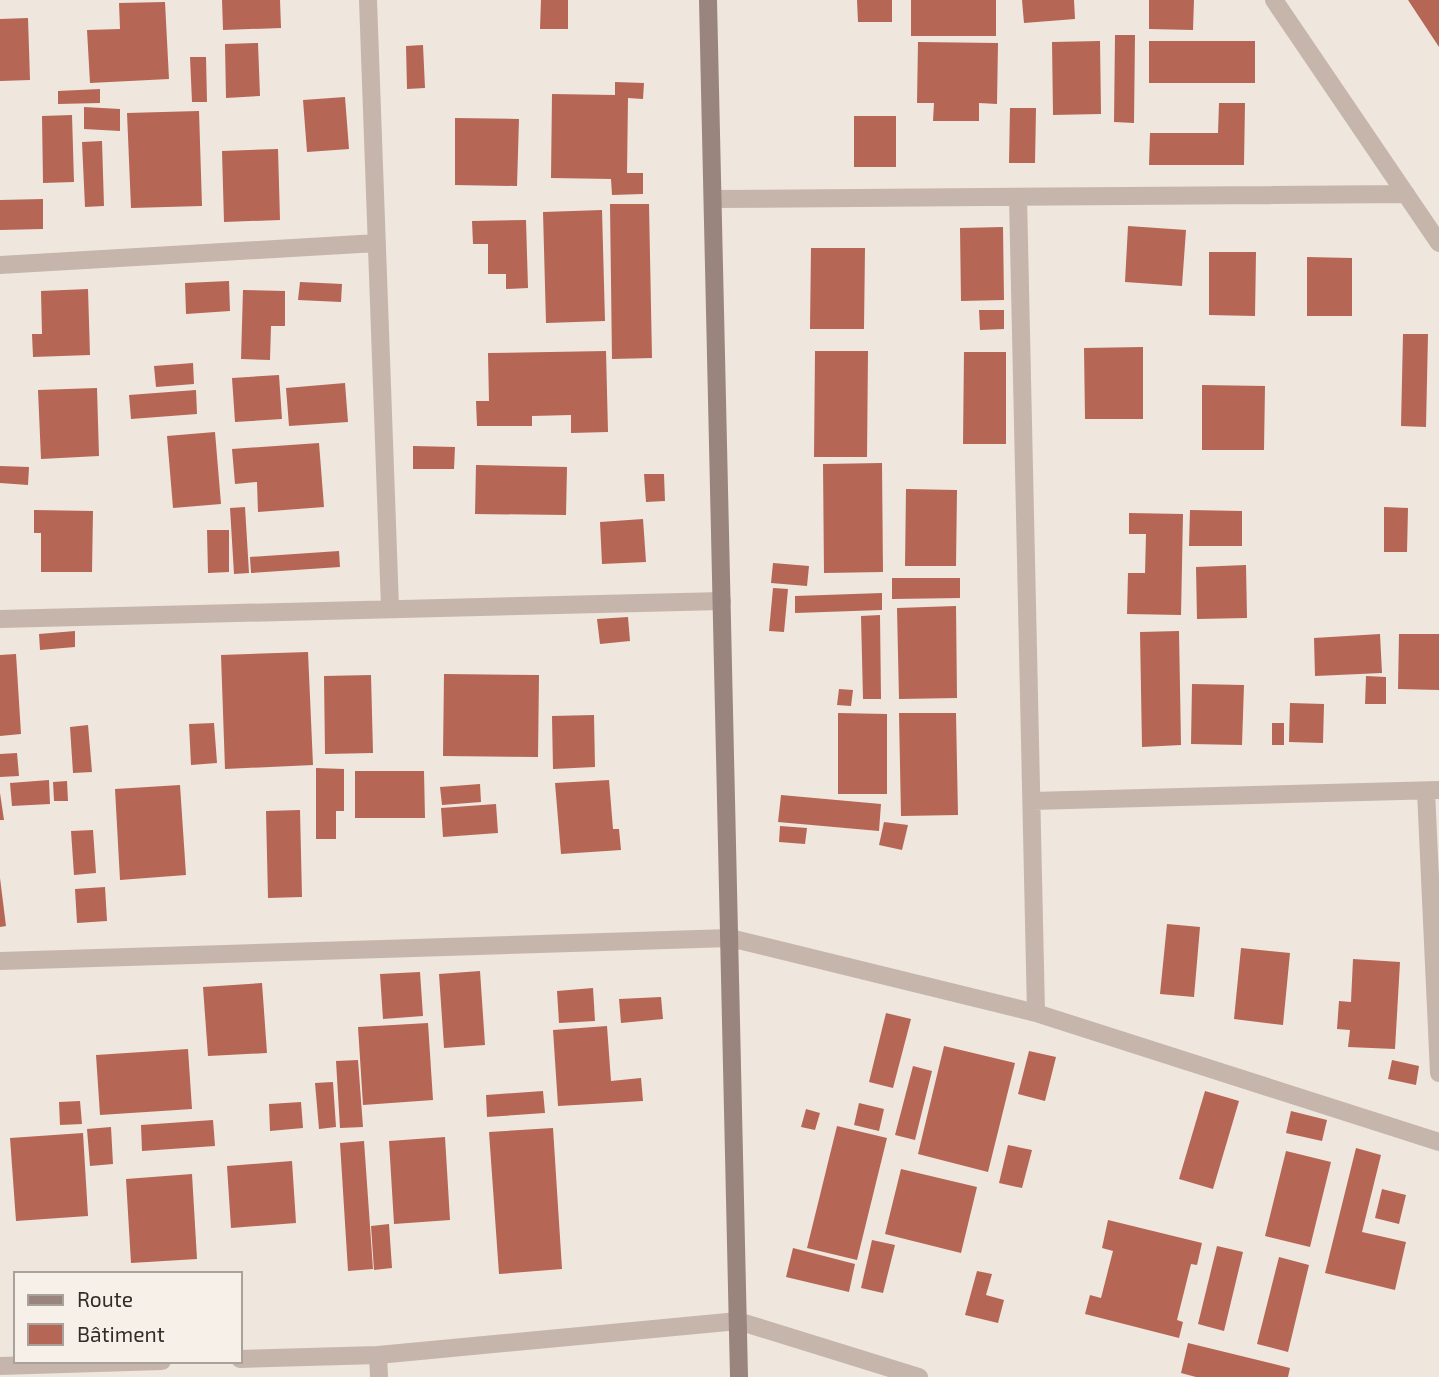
<svg xmlns="http://www.w3.org/2000/svg" width="1439" height="1377" viewBox="0 0 1439 1377" font-family="'Exo 2',sans-serif">
<style>
.building{fill:#b66654}
.lines{fill:none;stroke-linecap:round;stroke-linejoin:round}
.street{stroke:#c6b5ab;stroke-width:18}
.secondary{stroke:#99857d;stroke-width:18}
</style>
<rect width="100%" height="100%" fill="#efe6de"/>
<path class="building" d="M 222,0 L 280,0 L 281,28 L 223,30 Z
M 541,0 L 568,0 L 568,29 L 540,29 Z
M 857,0 L 892,0 L 892,22 L 858,22 Z
M 911,0 L 996,0 L 996,36 L 911,36 Z
M 1022,0 L 1074,0 L 1075,19 L 1024,23 Z
M 1149,0 L 1194,0 L 1193,30 L 1149,29 Z
M 1408,0 L 1439,0 L 1439,47 Z
M 165,2 L 169,79 L 90,83 L 87,30 L 120,29 L 119,3 Z
M 28,18 L 30,80 L 0,81 L 0,19 Z
M 1115,35 L 1135,35 L 1134,123 L 1114,122 Z
M 1100,41 L 1101,114 L 1053,115 L 1052,42 Z
M 1149,41 L 1255,41 L 1255,83 L 1149,83 Z
M 918,42 L 998,43 L 997,104 L 979,103 L 979,121 L 933,121 L 934,103 L 917,103 Z
M 258,43 L 260,96 L 226,98 L 225,44 Z
M 423,45 L 425,88 L 407,89 L 406,46 Z
M 190,57 L 206,57 L 207,102 L 192,102 Z
M 615,82 L 644,83 L 643,99 L 628,98 L 627,173 L 643,173 L 643,194 L 612,195 L 611,179 L 551,178 L 552,94 L 615,95 Z
M 100,89 L 100,103 L 58,104 L 58,91 Z
M 345,97 L 349,149 L 307,152 L 303,100 Z
M 1219,103 L 1245,103 L 1244,165 L 1149,165 L 1150,133 L 1218,133 Z
M 84,107 L 120,109 L 120,131 L 84,129 Z
M 1010,108 L 1036,108 L 1035,163 L 1009,163 Z
M 199,111 L 202,206 L 131,208 L 127,113 Z
M 72,115 L 74,182 L 43,183 L 42,116 Z
M 854,116 L 896,116 L 896,167 L 854,167 Z
M 455,118 L 519,119 L 517,186 L 455,185 Z
M 102,141 L 104,206 L 85,207 L 82,142 Z
M 278,149 L 280,220 L 224,222 L 222,151 Z
M 43,199 L 43,229 L 0,230 L 0,200 Z
M 610,204 L 649,204 L 652,358 L 612,359 Z
M 602,210 L 605,321 L 546,323 L 543,212 Z
M 526,220 L 528,288 L 506,289 L 506,274 L 488,274 L 488,244 L 473,244 L 472,221 Z
M 1128,226 L 1186,230 L 1182,286 L 1125,282 Z
M 1003,227 L 1004,300 L 961,301 L 960,228 Z
M 811,248 L 865,248 L 864,329 L 810,329 Z
M 1209,252 L 1256,252 L 1255,316 L 1209,315 Z
M 1307,257 L 1352,258 L 1352,316 L 1307,316 Z
M 229,281 L 230,311 L 186,314 L 185,283 Z
M 300,282 L 342,284 L 341,302 L 298,300 Z
M 88,289 L 90,355 L 33,357 L 32,334 L 42,334 L 41,291 Z
M 243,290 L 285,291 L 285,326 L 271,326 L 270,360 L 241,359 Z
M 979,310 L 1004,310 L 1004,329 L 980,330 Z
M 1403,334 L 1428,334 L 1426,427 L 1401,426 Z
M 1143,347 L 1143,419 L 1085,419 L 1084,348 Z
M 606,351 L 608,432 L 571,433 L 571,415 L 532,416 L 532,426 L 477,426 L 476,401 L 489,401 L 488,353 Z
M 815,351 L 868,351 L 867,457 L 814,457 Z
M 964,352 L 1006,352 L 1006,444 L 963,444 Z
M 193,363 L 194,384 L 156,387 L 154,366 Z
M 279,375 L 282,419 L 235,422 L 232,378 Z
M 345,383 L 348,422 L 289,426 L 286,388 Z
M 1202,385 L 1265,386 L 1264,450 L 1202,450 Z
M 97,388 L 99,456 L 41,459 L 38,390 Z
M 196,390 L 197,414 L 131,419 L 129,395 Z
M 215,432 L 221,504 L 173,508 L 167,436 Z
M 319,443 L 324,507 L 258,512 L 257,482 L 235,484 L 232,449 Z
M 413,446 L 455,447 L 454,469 L 413,469 Z
M 882,463 L 883,572 L 824,573 L 823,464 Z
M 476,465 L 567,467 L 566,515 L 475,514 Z
M 0,466 L 29,467 L 28,485 L 0,483 Z
M 644,474 L 664,474 L 665,501 L 646,502 Z
M 906,489 L 957,490 L 956,566 L 905,566 Z
M 245,507 L 249,573 L 234,574 L 230,508 Z
M 1384,507 L 1408,508 L 1407,552 L 1384,552 Z
M 34,510 L 93,511 L 92,572 L 41,572 L 41,533 L 34,533 Z
M 1190,510 L 1242,511 L 1242,546 L 1189,546 Z
M 1129,513 L 1183,514 L 1181,615 L 1127,614 L 1128,573 L 1145,573 L 1146,534 L 1129,534 Z
M 643,519 L 646,562 L 602,564 L 600,522 Z
M 207,530 L 229,530 L 229,572 L 208,573 Z
M 339,551 L 340,567 L 251,573 L 250,557 Z
M 773,563 L 809,566 L 807,586 L 771,583 Z
M 1246,565 L 1247,618 L 1197,619 L 1196,567 Z
M 892,578 L 960,578 L 960,598 L 892,599 Z
M 773,588 L 788,589 L 784,632 L 769,631 Z
M 882,593 L 882,610 L 795,613 L 795,596 Z
M 956,606 L 957,698 L 899,699 L 897,608 Z
M 880,615 L 881,699 L 863,699 L 861,616 Z
M 628,617 L 630,641 L 600,644 L 597,619 Z
M 75,631 L 75,647 L 40,650 L 39,634 Z
M 1179,631 L 1181,745 L 1142,747 L 1140,632 Z
M 1380,634 L 1382,673 L 1315,676 L 1314,638 Z
M 1399,634 L 1439,634 L 1439,690 L 1398,689 Z
M 308,652 L 313,765 L 225,769 L 221,655 Z
M 16,654 L 21,734 L 0,736 L 0,655 Z
M 444,674 L 539,675 L 538,757 L 443,756 Z
M 371,675 L 373,753 L 325,754 L 324,676 Z
M 1366,676 L 1386,677 L 1386,704 L 1365,704 Z
M 1192,684 L 1244,685 L 1242,745 L 1191,744 Z
M 839,689 L 853,690 L 851,706 L 837,705 Z
M 1290,703 L 1324,704 L 1323,743 L 1289,742 Z
M 838,713 L 887,714 L 887,794 L 838,794 Z
M 899,713 L 956,713 L 958,815 L 901,816 Z
M 594,715 L 595,767 L 553,769 L 552,716 Z
M 214,723 L 217,763 L 191,765 L 189,724 Z
M 1272,723 L 1284,723 L 1284,745 L 1272,745 Z
M 88,725 L 92,772 L 73,773 L 70,727 Z
M 17,753 L 19,776 L 0,777 L 0,754 Z
M 316,768 L 344,769 L 344,811 L 336,811 L 336,839 L 316,839 Z
M 355,771 L 424,771 L 425,818 L 355,818 Z
M 49,780 L 50,804 L 12,806 L 10,783 Z
M 609,780 L 613,829 L 619,829 L 621,850 L 561,854 L 555,783 Z
M 67,781 L 68,801 L 54,801 L 53,782 Z
M 480,784 L 481,802 L 442,805 L 440,787 Z
M 180,785 L 186,875 L 120,880 L 115,789 Z
M 0,793 L 4,820 L 0,820 Z
M 781,795 L 881,804 L 879,831 L 778,822 Z
M 496,804 L 498,833 L 443,837 L 441,808 Z
M 300,810 L 302,897 L 268,898 L 266,811 Z
M 884,822 L 908,825 L 902,850 L 879,845 Z
M 780,826 L 807,828 L 805,844 L 779,842 Z
M 93,830 L 96,873 L 74,875 L 71,831 Z
M 0,878 L 6,926 L 0,927 Z
M 105,887 L 107,921 L 77,923 L 75,889 Z
M 1167,924 L 1200,927 L 1194,997 L 1160,994 Z
M 1241,948 L 1290,953 L 1283,1025 L 1234,1019 Z
M 1353,959 L 1400,962 L 1395,1049 L 1348,1047 L 1350,1030 L 1337,1029 L 1339,1001 L 1351,1002 Z
M 480,971 L 485,1045 L 444,1048 L 439,974 Z
M 420,972 L 423,1016 L 383,1019 L 380,974 Z
M 262,983 L 267,1053 L 208,1056 L 203,987 Z
M 593,988 L 595,1021 L 559,1023 L 557,991 Z
M 661,997 L 663,1019 L 621,1023 L 619,999 Z
M 886,1013 L 911,1019 L 893,1088 L 869,1082 Z
M 428,1023 L 433,1100 L 363,1105 L 358,1027 Z
M 607,1026 L 611,1081 L 641,1078 L 643,1101 L 558,1106 L 553,1030 Z
M 944,1046 L 1015,1063 L 988,1172 L 918,1154 Z
M 188,1049 L 192,1109 L 100,1115 L 96,1055 Z
M 1029,1051 L 1056,1057 L 1045,1101 L 1018,1094 Z
M 358,1060 L 363,1127 L 340,1128 L 336,1061 Z
M 1392,1060 L 1419,1066 L 1416,1085 L 1388,1079 Z
M 913,1066 L 932,1071 L 915,1140 L 895,1135 Z
M 333,1082 L 336,1127 L 319,1129 L 315,1083 Z
M 543,1091 L 545,1113 L 487,1117 L 486,1095 Z
M 1205,1091 L 1239,1101 L 1213,1189 L 1179,1179 Z
M 80,1101 L 82,1124 L 60,1125 L 59,1102 Z
M 301,1102 L 303,1128 L 270,1131 L 269,1104 Z
M 859,1103 L 884,1109 L 879,1131 L 854,1125 Z
M 806,1109 L 820,1113 L 815,1130 L 801,1127 Z
M 1291,1111 L 1327,1120 L 1322,1141 L 1286,1133 Z
M 213,1120 L 215,1146 L 142,1151 L 141,1125 Z
M 837,1126 L 887,1138 L 857,1260 L 807,1248 Z
M 111,1127 L 113,1164 L 90,1166 L 87,1129 Z
M 553,1128 L 562,1269 L 499,1274 L 489,1132 Z
M 83,1133 L 88,1216 L 16,1221 L 10,1138 Z
M 445,1137 L 450,1220 L 394,1224 L 389,1141 Z
M 364,1141 L 373,1269 L 348,1271 L 340,1143 Z
M 1008,1145 L 1032,1150 L 1022,1188 L 999,1183 Z
M 1356,1148 L 1381,1155 L 1362,1232 L 1406,1242 L 1395,1290 L 1325,1273 Z
M 1286,1151 L 1331,1162 L 1310,1247 L 1265,1236 Z
M 292,1161 L 296,1223 L 231,1228 L 227,1166 Z
M 901,1169 L 977,1187 L 961,1253 L 885,1234 Z
M 192,1174 L 197,1259 L 131,1263 L 126,1179 Z
M 1382,1189 L 1406,1195 L 1399,1224 L 1375,1218 Z
M 1108,1220 L 1202,1243 L 1197,1265 L 1191,1264 L 1177,1320 L 1183,1322 L 1179,1338 L 1085,1314 L 1090,1295 L 1101,1298 L 1113,1251 L 1102,1248 Z
M 389,1224 L 392,1268 L 374,1270 L 371,1226 Z
M 872,1240 L 895,1245 L 883,1293 L 861,1288 Z
M 1217,1246 L 1243,1252 L 1224,1331 L 1198,1324 Z
M 793,1248 L 855,1264 L 849,1292 L 786,1277 Z
M 1279,1257 L 1309,1265 L 1288,1352 L 1257,1344 Z
M 977,1271 L 992,1274 L 986,1295 L 1004,1300 L 998,1323 L 965,1315 Z
M 1188,1343 L 1290,1368 L 1288,1377 L 1196,1377 L 1181,1373 Z"/>
<g class="lines">
<path class="street" d="M 368,0 L 390,607
M 1274,0 L 1439,243
M 1018,197 L 1036,1013
M 713,199 L 1406,194
M 0,265 L 377,243
M 0,619 L 722,601
M 1426,791 L 1439,1073
M 1032,801 L 1439,790
M 0,961 L 730,938 L 1036,1013 L 1439,1142
M 378,1355 L 379,1377
M 240,1359 L 378,1355 L 738,1321 L 919,1377
M 0,1366 L 162,1361"/>
<path class="secondary" d="M 708,0 L 739,1377"/>
</g>
<rect x="14" y="1272" width="228" height="91" fill="#f7f0e9" stroke="#a9a29c" stroke-width="2"/>
<rect x="28" y="1295" width="35" height="10" fill="#99857d" stroke="#a9a29c" stroke-width="2"/>
<text x="77" y="1307" font-size="21" fill="#342c29">Route</text>
<rect x="28" y="1324" width="35" height="21" fill="#b66654" stroke="#a9a29c" stroke-width="2"/>
<text x="77" y="1342" font-size="21" fill="#342c29">Bâtiment</text>
</svg>
